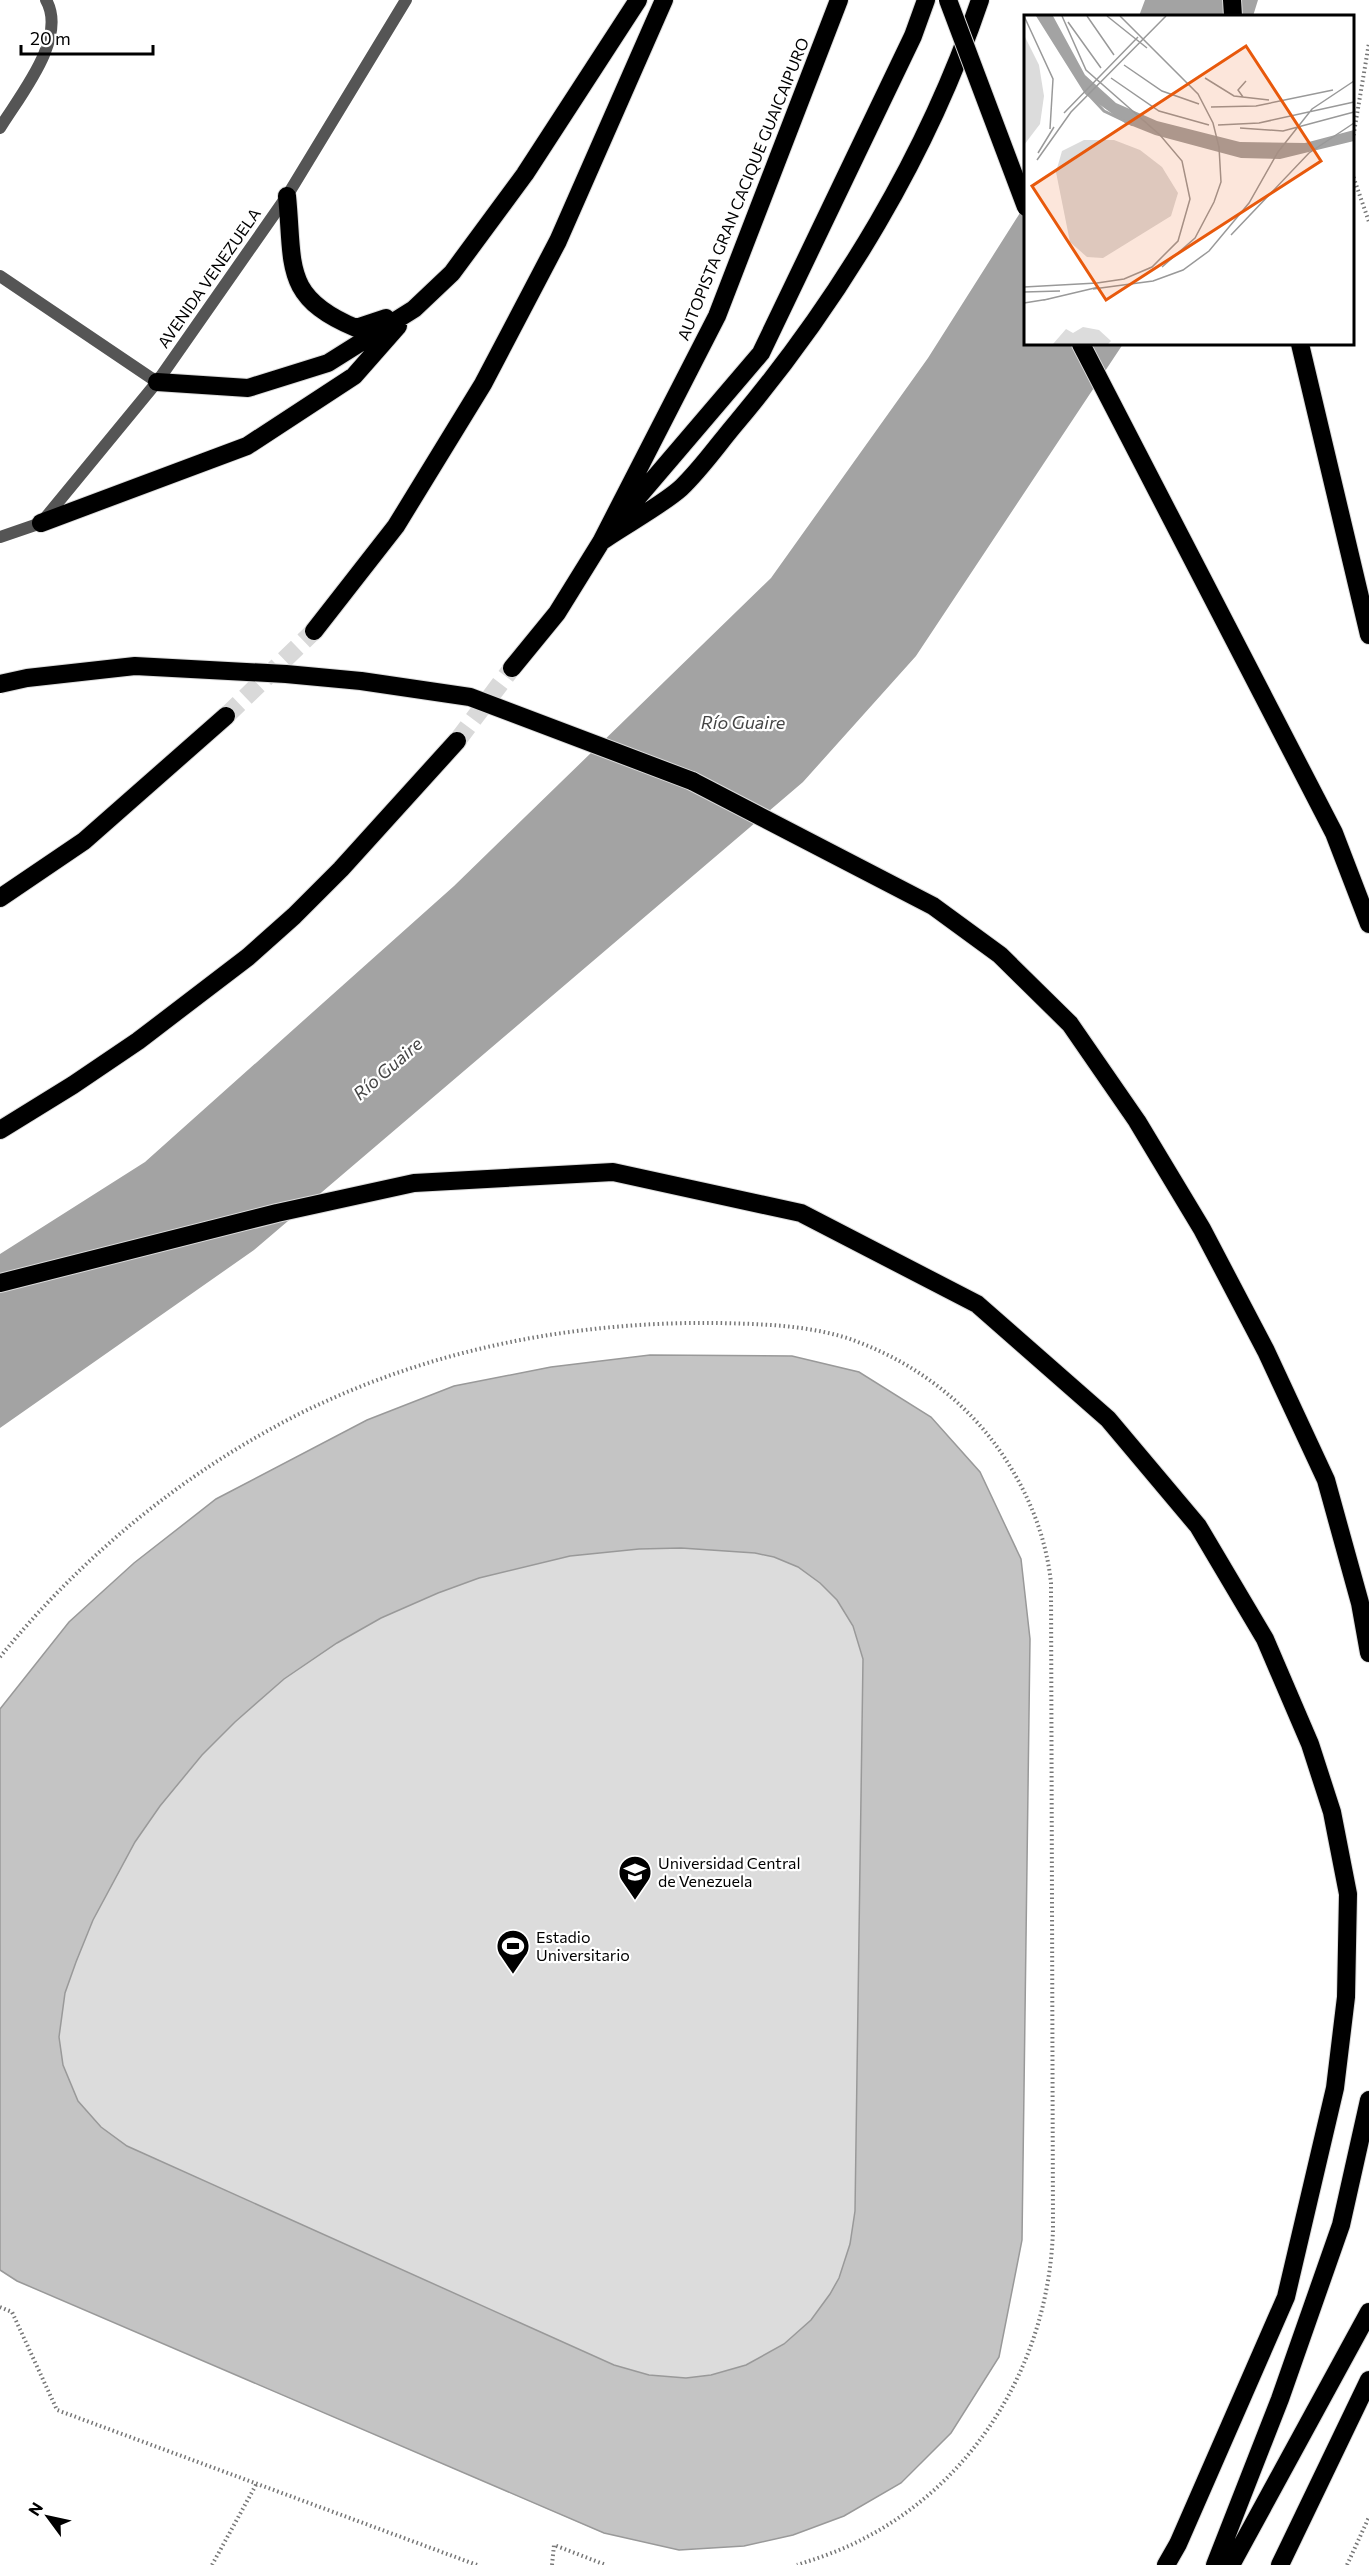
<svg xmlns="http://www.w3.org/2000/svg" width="1369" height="2565" viewBox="0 0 1369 2565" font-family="Commissioner,sans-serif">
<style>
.green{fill:#dcdcdc}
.water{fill:#a3a3a3}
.building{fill:#c4c4c4;stroke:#999;stroke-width:1.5;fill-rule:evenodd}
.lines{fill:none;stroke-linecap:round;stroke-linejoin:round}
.highway-tunnel{stroke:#d9d9d9;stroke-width:18;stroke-dasharray:18 9;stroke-linecap:butt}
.highway-casing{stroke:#dbdbdb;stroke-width:20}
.path{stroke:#777;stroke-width:4;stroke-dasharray:1.5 3;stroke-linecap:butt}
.lane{stroke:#555;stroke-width:12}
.street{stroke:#555;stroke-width:12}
.highway{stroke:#000;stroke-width:18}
.highway-bridge-casing{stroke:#dbdbdb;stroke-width:20;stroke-linecap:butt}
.highway-bridge{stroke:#000;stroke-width:18}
.labels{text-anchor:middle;stroke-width:4.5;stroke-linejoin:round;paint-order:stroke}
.street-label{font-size:16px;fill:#000;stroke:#fff}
.poi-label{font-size:16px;fill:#000;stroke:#fff;text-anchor:start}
.water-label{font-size:18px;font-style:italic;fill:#444;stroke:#fff}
.inset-river{fill:none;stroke:#a3a3a3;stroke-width:3}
.inset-road{fill:none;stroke:#999;stroke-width:1.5}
.view{fill:#e8590c;fill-opacity:0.15;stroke:#e8590c;stroke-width:3}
.inset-edge{fill:none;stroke:#000;stroke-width:3}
</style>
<rect width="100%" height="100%" fill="#fff"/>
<path class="green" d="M 650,1355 L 792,1356 L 859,1372 L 980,1472 L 1021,1559 L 1030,1639 L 1022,2240 L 999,2357 L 951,2433 L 901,2483 L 844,2516 L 793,2535 L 744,2546 L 679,2550 L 603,2533 L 17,2281 L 0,2270 L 0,1709 L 69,1622 L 134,1563 L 216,1499 L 367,1420 L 454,1386 L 551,1367 Z"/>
<path class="water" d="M 1145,0 L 1258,0 L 1253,16 L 1139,16 Z
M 1025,205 L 1026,344 L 1123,344 L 916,656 L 803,782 L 254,1250 L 0,1428 L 0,1254 L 145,1162 L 454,886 L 771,578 L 928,358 Z"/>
<path class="building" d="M 650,1355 L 792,1356 L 859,1372 L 931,1417 L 980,1472 L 1021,1559 L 1030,1639 L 1022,2240 L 999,2357 L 951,2433 L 901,2483 L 844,2516 L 793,2535 L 744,2546 L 679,2550 L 604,2533 L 17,2281 L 0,2270 L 0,1709 L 69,1622 L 134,1563 L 216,1499 L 367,1420 L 454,1386 L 551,1367 ZM 681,1548 L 755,1553 L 774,1557 L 798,1567 L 820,1583 L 837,1600 L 853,1626 L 863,1659 L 855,2211 L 850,2244 L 839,2278 L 830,2294 L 811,2320 L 784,2344 L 746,2365 L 711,2375 L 686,2378 L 649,2375 L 614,2365 L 127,2146 L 101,2127 L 78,2101 L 63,2065 L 59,2037 L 65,1993 L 76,1962 L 93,1920 L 135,1842 L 160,1806 L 202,1755 L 235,1722 L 284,1679 L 337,1643 L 381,1618 L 438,1593 L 479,1578 L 570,1556 L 639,1549 Z"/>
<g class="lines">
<path class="highway-tunnel" d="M 226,716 L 314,631
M 457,741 L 512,668"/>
<g class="highway-casing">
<path id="highway" d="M 1232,0 L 1233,16
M 287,196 C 294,266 282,297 356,328 L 386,318
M 1081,344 L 1334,833 L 1369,924
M 1300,344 L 1369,635
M 157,382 L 248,388 L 328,363 L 414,309 L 452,273 L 525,174 L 638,0
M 621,517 L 761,353 L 913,36 L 926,0
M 41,523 L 247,446 L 354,376 L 398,326
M 602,541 C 625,525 662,505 681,488 C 702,468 719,443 737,422 C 841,298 928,154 980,0
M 314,631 L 396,526 L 483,384 L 558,241 L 664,0
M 512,668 L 557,613 L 601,542 L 717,316 L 839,0
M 692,781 L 933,906 L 1000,955 L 1070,1024 L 1137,1121 L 1202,1229 L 1266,1351 L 1326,1480 L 1360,1603 L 1369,1653
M 0,898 L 84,841 L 226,716
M 0,1130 L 73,1085 L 138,1041 L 248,957 L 294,916 L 341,869 L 457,741
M 0,1283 L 277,1213 L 414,1183 L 613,1172 L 801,1213 L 977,1304 L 1108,1419 L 1198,1526 L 1265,1639 L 1310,1744 L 1332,1812 L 1348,1894 L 1346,1997 L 1335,2088 L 1286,2297 L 1178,2544 L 1166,2565
M 1215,2565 L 1280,2399 L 1341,2225 L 1369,2100
M 1231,2565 L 1369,2312
M 1280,2565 L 1369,2380"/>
</g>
<path class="path" d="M 1352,144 L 1369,43
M 1352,173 L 1369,222
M 0,1657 C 82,1556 183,1473 299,1414 C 430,1349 574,1321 719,1323 C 762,1324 805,1325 847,1338 C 909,1359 963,1398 1000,1451 C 1027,1490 1046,1535 1051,1583 L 1053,2228 C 1050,2358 978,2481 861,2540 C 840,2551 818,2558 797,2565
M 0,2307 L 12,2312 L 57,2410 L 477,2565
M 212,2565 L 257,2483
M 552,2565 L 554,2545 L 606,2565
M 1347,2565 L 1369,2517"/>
<path class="lane" d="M 0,128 C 20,95 68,38 46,0"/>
<path class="street" d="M 0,276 L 157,382
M 0,537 L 41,523 L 157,382 L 287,196 L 406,0"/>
<use href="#highway" class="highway"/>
<g class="highway-bridge-casing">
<path id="highway-bridge" d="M 948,0 L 1026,207
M 0,684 L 27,678 L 135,666 L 286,674 L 361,681 L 470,697 L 692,781"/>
</g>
<use href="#highway-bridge" class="highway-bridge"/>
</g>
<defs>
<g id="university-pin" transform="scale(1.725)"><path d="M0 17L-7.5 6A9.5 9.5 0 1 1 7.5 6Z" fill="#000" stroke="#fff"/><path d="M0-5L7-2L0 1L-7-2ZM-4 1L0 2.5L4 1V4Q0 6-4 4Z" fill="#fff"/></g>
<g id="stadium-pin" transform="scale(1.725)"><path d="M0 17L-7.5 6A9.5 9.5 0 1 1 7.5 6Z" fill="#000" stroke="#fff"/><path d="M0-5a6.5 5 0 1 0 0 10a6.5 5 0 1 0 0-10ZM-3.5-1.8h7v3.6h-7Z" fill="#fff"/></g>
</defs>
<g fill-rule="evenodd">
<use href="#university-pin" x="635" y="1872"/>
<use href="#stadium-pin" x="513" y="1946"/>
</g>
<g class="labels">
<g class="street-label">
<text transform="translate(743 189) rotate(-68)" y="6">AUTOPISTA GRAN CACIQUE GUAICAIPURO</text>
<text transform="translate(209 278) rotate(-55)" y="6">AVENIDA VENEZUELA</text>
</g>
<g class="poi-label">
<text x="658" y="1869">Universidad Central<tspan x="658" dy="18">de Venezuela</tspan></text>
<text x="536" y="1943">Estadio<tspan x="536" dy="18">Universitario</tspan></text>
</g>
<g class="water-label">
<text x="743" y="729">Río Guaire</text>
<text transform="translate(388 1069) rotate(-41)" y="6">Río Guaire</text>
</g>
</g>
<g transform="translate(1024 15)">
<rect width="330" height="330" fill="#fff"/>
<path d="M 0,20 L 15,50 L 20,81 L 16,109 L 0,130 ZM 60,125 L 90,125 L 116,135 L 138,152 L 154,178 L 147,201 L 79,243 L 63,242 L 46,227 L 32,157 L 38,136 ZM 59,312 L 75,315 L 87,326 L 84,329 L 29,329 L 42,314 L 49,318 Z" fill="#dcdcdc"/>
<path d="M 12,1 L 29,1 L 61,60 L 92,88 L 133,106 L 216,127 L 281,128 L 330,115 L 330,126 L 256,144 L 217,143 L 131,120 L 101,108 L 61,79 Z" fill="#a3a3a3"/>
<path class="inset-river" d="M 64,79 L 80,96 L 109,110"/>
<path class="inset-road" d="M 0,1 L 29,64 L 26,114M 63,1 L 90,40M 83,1 L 123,33M 96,1 L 174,79 L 189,108 L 195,132 L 197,167 L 190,187 L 171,223 L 138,252M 44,7 L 77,53M 100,50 L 138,76 L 175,89M 87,63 L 135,96 L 185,110M 181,63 L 210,81 L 245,85M 219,82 L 214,75 L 222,66M 187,92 L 232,91 L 309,75M 40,98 L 114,22M 194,110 L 235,108 L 330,87M 216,113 L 259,116 L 330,97M 14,138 L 30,112M 13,145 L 47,97 L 142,1M 207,220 L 285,138 L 330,108M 0,272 L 73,268 L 100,264 L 128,252 L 154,226 L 166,184 L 158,146 L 136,120 L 62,55 L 38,1M 69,274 L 129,266 L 159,255 L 185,236 L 225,188 L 254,137 L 288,94 L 330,66M 0,277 L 36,276M 20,285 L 75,272M 0,288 L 25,284"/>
<path class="view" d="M 222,31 L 297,146 L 82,285 L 8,171 Z"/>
<rect width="330" height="330" class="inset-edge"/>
</g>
<g transform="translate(48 2517) rotate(303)" stroke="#ffffff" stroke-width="4.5" paint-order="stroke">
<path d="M0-4.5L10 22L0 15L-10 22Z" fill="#000000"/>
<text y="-9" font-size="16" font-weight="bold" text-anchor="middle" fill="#000000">N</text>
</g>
<path d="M21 45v9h132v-9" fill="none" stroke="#000000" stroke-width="3"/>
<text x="30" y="45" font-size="18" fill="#000000" stroke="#ffffff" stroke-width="4.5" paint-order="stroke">20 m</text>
</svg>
